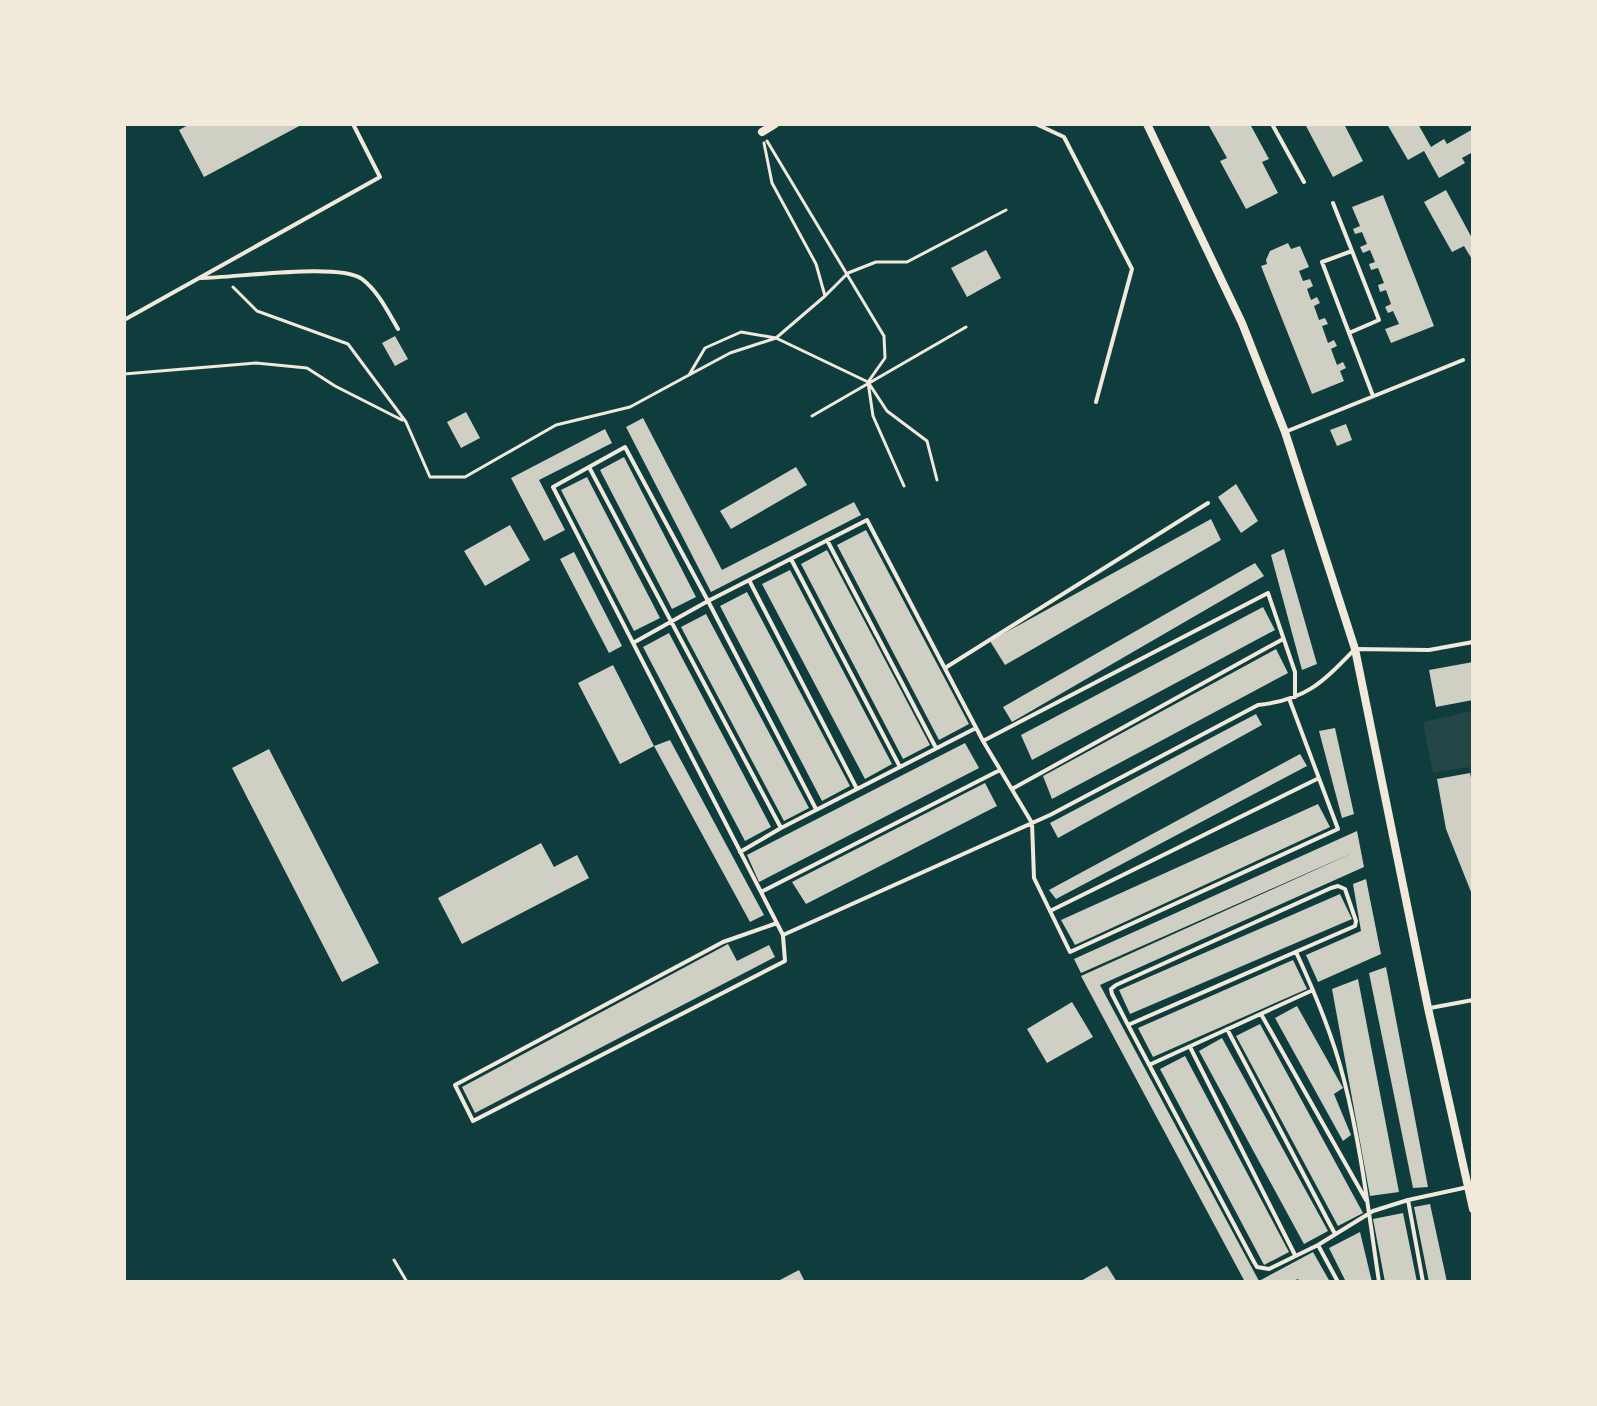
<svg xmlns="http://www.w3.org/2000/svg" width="1597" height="1406" viewBox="0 0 1597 1406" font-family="'Open Sans',sans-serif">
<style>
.green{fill:#244646}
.building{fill:#cfcfc3}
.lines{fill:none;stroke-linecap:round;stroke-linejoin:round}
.path{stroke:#f1e9da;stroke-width:3}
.service{stroke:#f1e9da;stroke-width:4}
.minor{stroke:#f1e9da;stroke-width:8}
</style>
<rect width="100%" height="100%" fill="#0f3d3e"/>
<path class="green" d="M 1473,711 L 1473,775 L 1469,767 L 1433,773 L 1423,722 Z"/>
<path class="building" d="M 190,124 L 303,124 L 204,177 L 179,130 Z
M 1208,124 L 1250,124 L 1269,159 L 1262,162 L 1278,193 L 1246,209 L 1220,161 L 1227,158 Z
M 1305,124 L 1344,124 L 1363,161 L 1333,177 Z
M 1387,124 L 1418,124 L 1431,147 L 1444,139 L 1447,144 L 1473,129 L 1473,152 L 1462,158 L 1465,163 L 1439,178 L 1424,151 L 1408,160 Z
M 1446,190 L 1473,240 L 1473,261 L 1464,246 L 1452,252 L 1424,202 Z
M 1383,195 L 1434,326 L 1391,343 L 1385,329 L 1399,324 L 1393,311 L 1388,313 L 1385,307 L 1391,304 L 1386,290 L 1380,292 L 1378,285 L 1384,283 L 1378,268 L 1371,270 L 1369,264 L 1375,262 L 1370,250 L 1363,253 L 1360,247 L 1367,244 L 1362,232 L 1355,234 L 1353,229 L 1360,226 L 1352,207 Z
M 1288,243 L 1291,249 L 1300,246 L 1309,267 L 1299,271 L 1303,281 L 1310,279 L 1313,286 L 1307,289 L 1311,300 L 1317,297 L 1320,303 L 1314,306 L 1319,320 L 1325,318 L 1328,324 L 1322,326 L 1328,343 L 1334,340 L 1337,346 L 1331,349 L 1337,365 L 1343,362 L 1346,368 L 1340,371 L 1344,381 L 1312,394 L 1261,266 L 1267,264 L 1266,260 L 1270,251 Z
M 986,250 L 1001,278 L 967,297 L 951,268 Z
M 395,336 L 408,359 L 395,366 L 382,343 Z
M 466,412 L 480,438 L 461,448 L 447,422 Z
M 643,418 L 722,570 L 854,502 L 861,515 L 711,592 L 626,427 Z
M 1346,424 L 1352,440 L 1337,446 L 1330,430 Z
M 605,429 L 612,443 L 539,480 L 565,530 L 544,541 L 511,478 Z
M 624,457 L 696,597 L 672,609 L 600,470 Z
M 796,467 L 807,485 L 731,529 L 720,511 Z
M 587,477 L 660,618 L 634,631 L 561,490 Z
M 1236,484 L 1258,521 L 1241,533 L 1218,497 Z
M 1211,519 L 1221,540 L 1005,665 L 990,641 Z
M 510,525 L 530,560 L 485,586 L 464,551 Z
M 866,530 L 969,724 L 939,740 L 837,545 Z
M 1284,549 L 1317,664 L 1302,670 L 1271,555 Z
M 827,550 L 930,745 L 903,759 L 801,564 Z
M 574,552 L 622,646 L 609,653 L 560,559 Z
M 1255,563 L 1264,576 L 1012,722 L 1003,707 Z
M 790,570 L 892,764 L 865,779 L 762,584 Z
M 747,592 L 850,786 L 822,801 L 720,606 Z
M 1263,607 L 1275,630 L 1032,760 L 1021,735 Z
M 706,614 L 809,808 L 784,821 L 681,627 Z
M 669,633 L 771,827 L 745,841 L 643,647 Z
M 1276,649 L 1288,673 L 1052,799 L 1043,776 Z
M 1473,662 L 1473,700 L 1436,707 L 1429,670 Z
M 613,665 L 654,746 L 620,764 L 578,683 Z
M 1256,714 L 1262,725 L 1058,838 L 1050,823 Z
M 1335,728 L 1354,814 L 1342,818 L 1319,731 Z
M 670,740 L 764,915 L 750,922 L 654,746 Z
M 965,743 L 979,768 L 759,882 L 747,855 Z
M 269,749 L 379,963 L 342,982 L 232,768 Z
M 1300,754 L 1307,766 L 1056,899 L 1049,890 Z
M 1470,773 L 1473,788 L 1473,897 L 1446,829 L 1437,779 Z
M 985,783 L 997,806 L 806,904 L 792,882 Z
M 1318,804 L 1330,827 L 1075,945 L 1061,920 Z
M 1357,831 L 1364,867 L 1100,985 L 1259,1281 L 1313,1252 L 1330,1282 L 1300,1282 L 1298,1279 L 1291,1282 L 1245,1282 L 1081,976 L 1357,851 L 1081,973 L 1074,959 Z
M 541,843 L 554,867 L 577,855 L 589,878 L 462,944 L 438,898 Z
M 1366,879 L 1381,954 L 1318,982 L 1306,955 L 1361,931 L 1353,884 Z
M 1340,894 L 1352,919 L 1130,1014 L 1119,990 Z
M 728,944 L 737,961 L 769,945 L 775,957 L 475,1113 L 462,1087 Z
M 1293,960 L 1307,989 L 1153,1057 L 1138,1028 Z
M 1386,967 L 1428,1187 L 1413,1188 L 1369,973 Z
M 1358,979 L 1399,1192 L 1370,1196 L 1332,989 Z
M 1072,1002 L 1093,1037 L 1047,1063 L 1027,1029 Z
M 1297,1006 L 1343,1088 L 1334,1094 L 1351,1135 L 1343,1141 L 1275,1018 Z
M 1260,1024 L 1363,1213 L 1338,1226 L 1236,1036 Z
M 1222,1038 L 1328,1231 L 1304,1244 L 1199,1051 Z
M 1185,1056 L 1289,1252 L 1264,1265 L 1160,1069 Z
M 1430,1204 L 1447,1282 L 1429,1282 L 1414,1207 Z
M 1403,1213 L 1417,1282 L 1385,1282 L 1373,1219 Z
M 1360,1232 L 1372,1282 L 1346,1282 L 1329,1248 Z
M 1107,1266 L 1117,1282 L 1079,1282 Z
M 799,1270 L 805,1282 L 776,1282 Z"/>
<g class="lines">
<path class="path" d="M 767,141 L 884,336 L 885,358 L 868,382 L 873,416 L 904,486
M 233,287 L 257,311 L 348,344 L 406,422 L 430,477 L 465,477 L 556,425 L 630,407 L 689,375 L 705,348 L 741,332 L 776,338 L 825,296 L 816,264 L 772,183 L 764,143
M 825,296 L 848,273 L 876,262 L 907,262 L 1006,210
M 124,374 L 256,363 L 307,368 L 335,386 L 402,420
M 689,375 L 730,353 L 776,338 L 868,382 L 887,411 L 927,441 L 937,480
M 812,416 L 966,327
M 394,1260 L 407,1282"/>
<path class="service" d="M 1036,124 L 1064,137 L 1132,269 L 1096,402
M 1272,124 L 1304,182
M 1333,203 L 1352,251
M 201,278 C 234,278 340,262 362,279 C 378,291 388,312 398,329
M 124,320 L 380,177 L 353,124
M 1349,333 L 1379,320 L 1352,251 L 1322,262 L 1373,396
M 1285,432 L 1463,360
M 589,467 L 781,828 L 740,852
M 827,540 L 936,748
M 791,559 L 900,767
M 749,580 L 857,789
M 633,643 L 708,601 L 816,809
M 945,668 L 1208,503
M 1295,697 L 1295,672 L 1268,593 L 983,741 L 867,520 L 708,601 L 625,447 L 553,487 L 783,935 L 1050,815 L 1258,705 C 1306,700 1322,683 1355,649 L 1429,650 L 1473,642
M 983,741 L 1032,823 L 1034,878 L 1070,952 L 1338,829 L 1290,701
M 1012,789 L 1283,639
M 781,828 L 976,728
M 761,892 L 1000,770
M 1050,911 L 1319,778
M 777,923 L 723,942 L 455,1085 L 473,1121 L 785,961 L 783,936
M 1296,952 C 1315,993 1333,1036 1344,1080 C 1361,1146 1369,1215 1379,1282
M 1430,1008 L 1473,1000
M 1261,1014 L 1366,1200
M 1128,1025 L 1355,926 L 1356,921 L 1345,889 L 1338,886 L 1331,888 L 1116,985 L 1111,989 L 1112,994 L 1128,1025 L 1254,1262 L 1257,1267 L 1269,1269 L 1318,1245 L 1373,1211 L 1408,1200 L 1468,1187
M 1227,1029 L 1335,1234
M 1190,1047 L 1295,1255
M 1149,1065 L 1313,990
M 1408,1200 L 1423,1282
M 1318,1245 L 1338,1282"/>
<path class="minor" d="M 1147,124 L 1242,323 L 1285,432 L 1355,649 L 1428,1008 L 1473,1209
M 762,132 L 775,124"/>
</g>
<rect width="1597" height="1406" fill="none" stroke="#f1e9da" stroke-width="252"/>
</svg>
